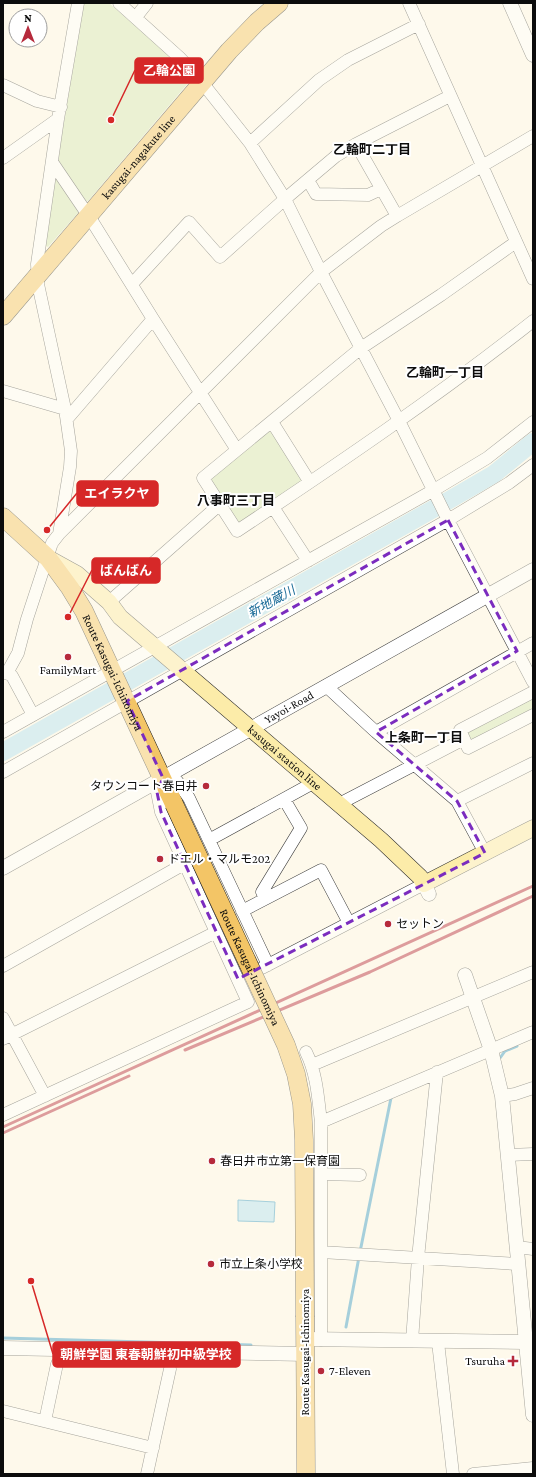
<svg xmlns="http://www.w3.org/2000/svg" width="536" height="1477" viewBox="0 0 536 1477" font-family="'Crimson Pro','Noto Sans JP',serif">
<style>
.green{fill:#d4e7b7}
.water{fill:#b2e1f3;stroke:#3c9cc8}
.lines{fill:none;stroke-linecap:round;stroke-linejoin:round}
.stream{stroke:#3c9cc8;stroke-width:3}
.river{stroke:#b2e1f3;stroke-width:18}
.minor-casing{stroke:#3f3f3f;stroke-width:13}
.tertiary-casing{stroke:#3f3f3f;stroke-width:15}
.secondary-casing{stroke:#2e2e2e;stroke-width:17}
.primary-casing{stroke:#1d1d1d;stroke-width:19}
.minor{stroke:#fff;stroke-width:12}
.tertiary{stroke:#fff;stroke-width:14}
.secondary{stroke:#fceca9;stroke-width:16}
.primary{stroke:#f3c566;stroke-width:18}
.rail{stroke:#b62a3c;stroke-width:3}
.primary-bridge-casing{stroke:#1d1d1d;stroke-width:19;stroke-linecap:butt}
.primary-bridge{stroke:#f3c566;stroke-width:18}
.marked{fill:none;stroke:#7b2cbf;stroke-width:3;stroke-dasharray:8 5;stroke-linejoin:round}
.poi-dot{fill:#b62a3c;stroke:#fff;stroke-width:1.5}
.labels{text-anchor:middle;stroke-width:4;stroke-linejoin:round;paint-order:stroke}
.street-label{font-size:12px;fill:#0c0c0c;stroke:#fff}
.poi-label{font-size:12px;fill:#0c0c0c;stroke:#fff;text-anchor:start}
.neighbourhood-label{font-size:13px;font-weight:bold;fill:#0c0c0c;stroke:#fff}
.water-label{font-size:13px;font-style:italic;fill:#1b6c98;stroke:#fff}
.leader{fill:none;stroke:#d62828;stroke-width:1.5}
.callout-dot{fill:#d62828;stroke:#fff;stroke-width:1.5}
.callout{fill:#d62828;stroke:#d62828;stroke-width:1.5}
.callout-label{font-size:13px;text-anchor:middle;font-weight:bold;fill:#fff}
</style>
<rect width="100%" height="100%" fill="#fef9eb"/>
<path class="green" d="M 84,3 L 109,3 L 162,49 L 189,78 L 189,82 L 88,201 L 84,201 L 59,161 L 58,157 Z
M 59,178 L 78,209 L 78,213 L 48,247 L 43,245 L 54,179 Z
M 268,431 L 273,432 L 302,477 L 301,482 L 241,523 L 234,521 L 210,483 L 212,478 Z
M 531,699 L 533,699 L 533,710 L 474,740 L 469,739 L 467,734 L 468,730 Z"/>
<path class="water" d="M 238,1200 L 275,1202 L 274,1222 L 238,1221 Z"/>
<g class="lines">
<path class="stream" d="M 500,1058 L 505,1051 L 517,1046
M 360,1252 L 391,1098 L 392,1097
M 346,1327 L 359,1257
M 3,1338 L 251,1345"/>
<path class="river" d="M 3,752 L 451,499 L 494,474 L 533,442"/>
<g class="minor-casing">
<path id="minor" d="M 119,3 L 179,57 L 197,76 L 250,143 L 285,199 L 321,272 L 399,421 L 448,520 L 533,682
M 409,3 L 533,279
M 136,17 L 147,3
M 3,85 L 37,101 L 61,107
M 250,143 L 319,80 L 348,60 L 419,24
M 356,144 L 397,216
M 3,158 L 58,119
M 52,162 L 92,221 L 153,319 L 237,450
M 308,180 L 316,194 L 368,195 L 381,189
M 516,242 L 441,295 L 361,348 L 203,478 L 237,531 C 338,464 438,396 533,321
M 132,284 L 189,222 L 220,257 L 285,199 L 336,156 L 356,144 L 450,96
M 3,391 L 65,409
M 67,419 L 153,319
M 272,422 L 309,481
M 273,507 L 308,561
M 59,534 L 70,467 L 71,451 L 65,409 L 38,284 L 37,264 L 58,119 L 78,3
M 109,602 L 219,505
M 3,673 L 7,673 L 12,676 L 33,715
M 7,673 L 18,653 L 27,619 L 52,543 L 59,534 L 321,272 L 381,226 L 397,216 L 533,136
M 326,686 L 376,732 L 457,801 L 485,853
M 3,732 L 434,490 L 487,458 L 533,422
M 376,732 L 533,643
M 464,739 L 468,748 L 533,715
M 3,772 L 448,520 L 509,483 L 533,465
M 457,801 L 533,763
M 339,804 L 464,739 L 460,730 L 533,692
M 209,840 L 313,783
M 265,899 L 262,892 L 301,828 L 284,799
M 242,911 L 321,870 L 349,923
M 3,966 L 184,864
M 262,968 L 424,884
M 3,1018 L 45,1096
M 3,1039 L 216,932
M 306,1052 C 317,1074 318,1098 321,1122 L 321,1340
M 312,1065 L 533,972
M 502,1096 L 515,1094 L 533,1088
M 3,1115 L 248,1002 L 161,812 L 157,792 L 163,778 L 177,781 L 189,798 L 268,965
M 321,1122 L 533,1032
M 508,1155 L 533,1154
M 321,1174 L 360,1175
M 517,1247 L 533,1249
M 321,1252 L 518,1264
M 412,1341 L 418,1258 L 437,1072
M 438,1342 L 453,1474
M 3,1411 L 153,1448
M 45,1421 L 57,1364
M 147,1474 L 170,1369
M 473,1474 L 533,1468"/>
</g>
<g class="tertiary-casing">
<g id="tertiary">
<path d="M 510,3 L 533,55"/>
<path id="s1" d="M 3,868 L 533,570"/>
<path d="M 424,884 L 429,894"/>
<path d="M 465,975 L 491,1050 L 502,1096 L 533,1415"/>
<path d="M 305,1339 L 525,1342"/>
<path d="M 3,1348 L 305,1354"/>
</g>
</g>
<g class="secondary-casing">
<g id="secondary">
<path id="s2" d="M 48,558 L 77,574 L 109,602 L 120,617 L 381,840 L 420,877 L 424,884 L 533,828"/>
</g>
</g>
<g class="primary-casing">
<g id="primary">
<path id="s3" d="M 3,316 L 229,51 L 257,22 L 279,3"/>
<path id="s4" d="M 3,517 L 48,558 L 70,588 L 84,611 L 174,804"/>
<path d="M 305,1317 L 306,1474"/>
</g>
</g>
<use href="#minor" class="minor"/>
<use href="#tertiary" class="tertiary"/>
<use href="#secondary" class="secondary"/>
<use href="#primary" class="primary"/>
<path class="rail" d="M 185,1050 L 370,972 L 533,896
M 3,1127 L 533,886
M 3,1133 L 129,1076"/>
<g class="primary-bridge-casing">
<g id="primary-bridge">
<path id="s5" d="M 174,804 L 286,1045 L 296,1074 L 302,1104 L 304,1140 L 305,1317"/>
</g>
</g>
<use href="#primary-bridge" class="primary-bridge"/>
</g>
<path d="M0 0H536V1477H0ZM 448,520 L 517,651 L 376,732 L 457,801 L 485,853 L 238,979 L 161,812 L 157,792 L 163,778 L 127,701 Z" fill="#fef9eb" fill-opacity=".55" fill-rule="evenodd"/>
<path class="marked" d="M 448,520 L 517,651 L 376,732 L 457,801 L 485,853 L 238,979 L 161,812 L 157,792 L 163,778 L 127,701 Z"/>
<g class="poi-dot">
<circle cx="68" cy="657" r="4"/>
<circle cx="206" cy="786" r="4"/>
<circle cx="160" cy="859" r="4"/>
<circle cx="388" cy="924" r="4"/>
<circle cx="212" cy="1161" r="4"/>
<circle cx="211" cy="1264" r="4"/>
<path d="M511 1355h4v4h4v4h-4v4h-4v-4h-4v-4h4z"/>
<circle cx="321" cy="1371" r="4"/>
</g>
<g class="labels">
<g class="street-label">
<text dy="4" stroke="none"><textPath href="#s3" startOffset="209">kasugai-nagakute line</textPath></text>
<text dy="4" stroke="none"><textPath href="#s4" startOffset="193">Route Kasugai-Ichinomiya</textPath></text>
<text dy="4" stroke="none"><textPath href="#s1" startOffset="328">Yayoi-Road</textPath></text>
<text dy="4" stroke="none"><textPath href="#s2" startOffset="311">kasugai station line</textPath></text>
<text dy="4" stroke="none"><textPath href="#s5" startOffset="180">Route Kasugai-Ichinomiya</textPath></text>
<text transform="translate(305 1352) rotate(-90)" y="4">Route Kasugai-Ichinomiya</text>
</g>
<g class="poi-label">
<text x="68" y="674" text-anchor="middle">FamilyMart</text>
<text x="198" y="790" text-anchor="end">タウンコート春日井</text>
<text x="168" y="863">ドエル・マルモ202</text>
<text x="396" y="928">セットン</text>
<text x="220" y="1165">春日井市立第一保育園</text>
<text x="219" y="1268">市立上条小学校</text>
<text x="505" y="1365" text-anchor="end">Tsuruha</text>
<text x="329" y="1375">7-Eleven</text>
</g>
<g class="neighbourhood-label">
<text x="372" y="154">乙輪町二丁目</text>
<text x="445" y="377">乙輪町一丁目</text>
<text x="236" y="505">八事町三丁目</text>
<text x="424" y="742">上条町一丁目</text>
</g>
<g class="water-label">
<text transform="translate(271 601) rotate(-29)" y="5">新地蔵川</text>
</g>
</g>
<path class="leader" d="M111 120L135 70M47 530L77 493M68 617L92 570M31 1281L53 1354"/>
<g class="callout-dot">
<circle cx="111" cy="120" r="4"/>
<circle cx="47" cy="530" r="4"/>
<circle cx="68" cy="617" r="4"/>
<circle cx="31" cy="1281" r="4"/>
</g>
<g class="callout">
<rect x="135" y="58" width="68" height="25" rx="4"/>
<rect x="77" y="481" width="81" height="25" rx="4"/>
<rect x="92" y="558" width="68" height="25" rx="4"/>
<rect x="53" y="1342" width="187" height="25" rx="4"/>
</g>
<g class="callout-label">
<text x="169" y="75">乙輪公園</text>
<text x="117" y="498">エイラクヤ</text>
<text x="126" y="575">ばんばん</text>
<text x="146" y="1359">朝鮮学園 東春朝鮮初中級学校</text>
</g>
<rect width="536" height="1477" fill="none" stroke="#0c0c0c" stroke-width="8"/>
<g transform="translate(28 28)"><circle r="19" fill="#ffffff" stroke="#9e9e9e"/>
<path d="M0-3L7 15L0 10L-7 15Z" fill="#b62a3c"/>
<text y="-6" font-size="11" font-weight="bold" text-anchor="middle" fill="#0c0c0c">N</text>
</g>
</svg>
